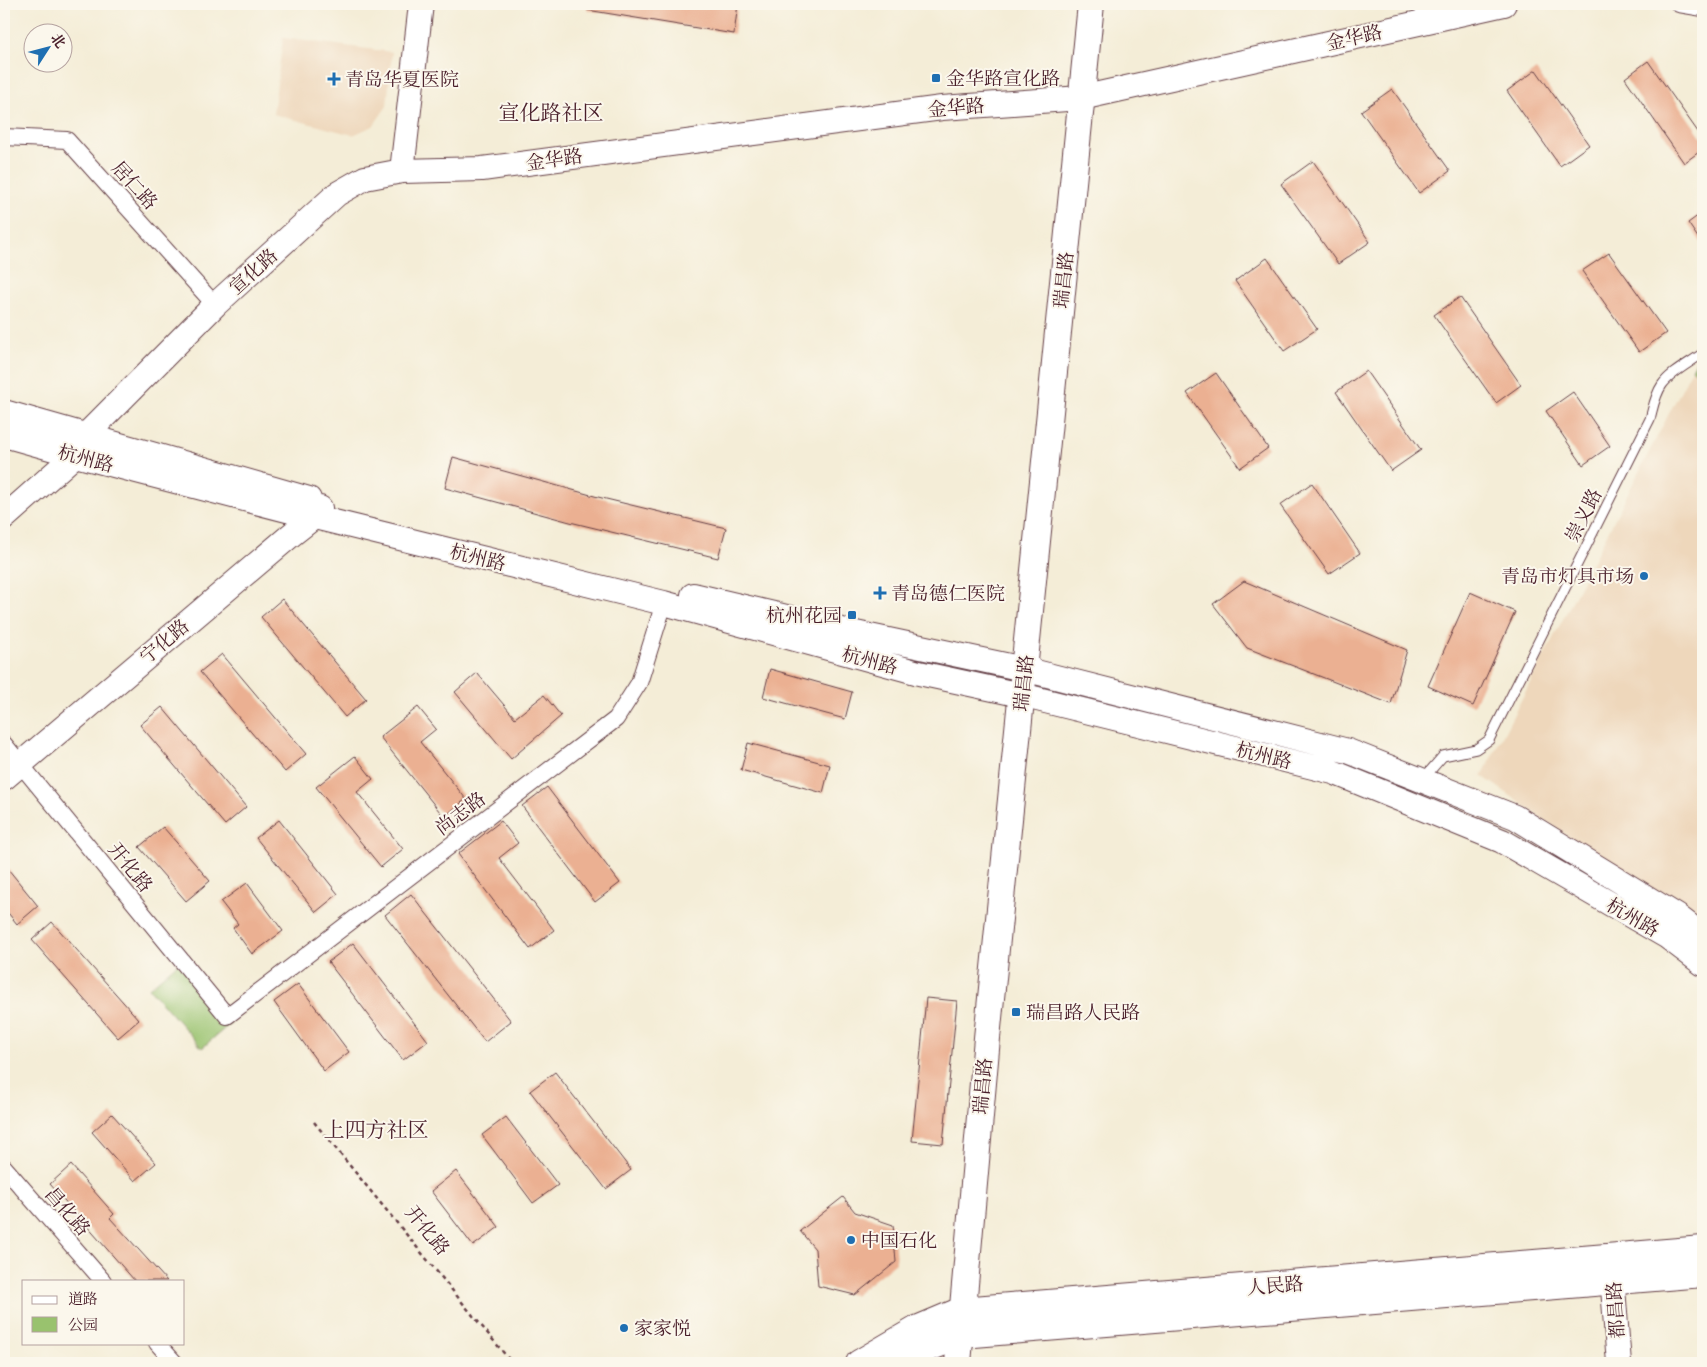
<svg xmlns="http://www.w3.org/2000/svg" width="1707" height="1367" viewBox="0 0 1707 1367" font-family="'IM FELL Great Primer','Noto Serif SC',serif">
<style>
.built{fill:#eed7bb}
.green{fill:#99c26e;stroke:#72704c}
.building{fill:#ebb092}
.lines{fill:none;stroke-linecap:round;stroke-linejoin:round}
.lane-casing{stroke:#643e45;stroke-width:11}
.street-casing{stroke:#643e45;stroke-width:18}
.secondary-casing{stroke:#643e45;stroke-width:26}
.primary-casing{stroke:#643e45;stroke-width:28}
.path{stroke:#643e45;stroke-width:2.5;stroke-dasharray:4 4;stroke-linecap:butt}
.lane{stroke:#fff;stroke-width:9}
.street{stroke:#fff;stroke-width:16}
.secondary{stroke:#fff;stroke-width:24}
.primary{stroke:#fff;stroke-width:26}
.poi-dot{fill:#1f6fb2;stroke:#fbf7ec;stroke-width:2}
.labels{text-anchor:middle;stroke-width:4;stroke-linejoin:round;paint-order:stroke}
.street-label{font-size:19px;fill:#4a1f2b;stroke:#fbf7ec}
.poi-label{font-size:19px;fill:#4a1f2b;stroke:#fbf7ec;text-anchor:start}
.quarter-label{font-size:21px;fill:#4a1f2b;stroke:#fbf7ec}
</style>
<rect width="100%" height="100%" fill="#fbf7ec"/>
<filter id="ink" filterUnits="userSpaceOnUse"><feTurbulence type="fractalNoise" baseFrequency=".02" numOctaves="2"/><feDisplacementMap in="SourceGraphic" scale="10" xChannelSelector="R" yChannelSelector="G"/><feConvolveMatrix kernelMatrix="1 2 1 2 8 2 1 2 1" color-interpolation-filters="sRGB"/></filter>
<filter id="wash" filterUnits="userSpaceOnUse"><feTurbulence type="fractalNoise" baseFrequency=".0096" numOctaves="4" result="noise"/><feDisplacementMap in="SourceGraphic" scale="20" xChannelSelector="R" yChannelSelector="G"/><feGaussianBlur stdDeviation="1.12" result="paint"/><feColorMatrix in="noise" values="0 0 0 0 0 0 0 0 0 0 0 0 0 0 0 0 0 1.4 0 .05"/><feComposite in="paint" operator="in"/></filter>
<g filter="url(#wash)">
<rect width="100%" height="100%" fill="#f4edd7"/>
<path class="built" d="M 283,38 L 392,52 L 387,106 L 373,126 L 353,135 L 273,114 Z
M 1692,369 L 1703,375 L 1703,929 L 1482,776 Z"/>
<path class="green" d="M 1703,349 L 1703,375 L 1692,369 Z
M 178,963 L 231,1023 L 202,1048 L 149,988 Z"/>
<g id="blocks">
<path class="building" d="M 588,4 L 738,4 L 734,34 L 587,10 Z
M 1648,61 L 1703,139 L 1703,149 L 1684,163 L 1625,78 Z
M 1536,70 L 1589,145 L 1560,166 L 1507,91 Z
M 1392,89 L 1450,171 L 1419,193 L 1361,111 Z
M 1313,161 L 1370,242 L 1338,264 L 1281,184 Z
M 1703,212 L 1703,245 L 1688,223 Z
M 1609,253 L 1666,333 L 1639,352 L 1582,271 Z
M 1267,258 L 1317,329 L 1284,351 L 1235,281 Z
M 1460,297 L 1521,385 L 1496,403 L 1434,315 Z
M 1366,371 L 1421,450 L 1391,471 L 1336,392 Z
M 1216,373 L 1268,448 L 1240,468 L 1187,393 Z
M 1573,392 L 1610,446 L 1583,465 L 1546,411 Z
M 453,457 L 598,497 L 726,528 L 718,558 L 570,522 L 445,488 Z
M 1312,483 L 1360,553 L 1329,574 L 1280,505 Z
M 1244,581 L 1407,650 L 1391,704 L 1247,648 L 1213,604 Z
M 1470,592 L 1515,612 L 1473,706 L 1428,686 Z
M 282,599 L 366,699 L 345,717 L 261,617 Z
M 222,654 L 306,754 L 285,772 L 200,672 Z
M 770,669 L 852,692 L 845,719 L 763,697 Z
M 477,673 L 515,718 L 544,695 L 561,716 L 511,759 L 455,692 Z
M 162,707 L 246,807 L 225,825 L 140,725 Z
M 418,707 L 436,729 L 420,742 L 466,799 L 444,817 L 380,737 Z
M 748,743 L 830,765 L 823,793 L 741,770 Z
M 355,756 L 373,779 L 357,792 L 403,849 L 381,867 L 316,787 Z
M 547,787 L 620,883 L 595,902 L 522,806 Z
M 279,820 L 338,894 L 316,912 L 256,838 Z
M 501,821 L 518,843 L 499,858 L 554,930 L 530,949 L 458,854 Z
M 163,827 L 210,881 L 186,901 L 139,847 Z
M 4,864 L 38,906 L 17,924 L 4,908 Z
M 247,883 L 283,931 L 252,954 L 233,928 L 238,924 L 221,902 Z
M 411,894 L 511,1021 L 485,1042 L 385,915 Z
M 52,922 L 139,1020 L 118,1038 L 32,940 Z
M 353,943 L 428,1041 L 403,1060 L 328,962 Z
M 298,984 L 349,1052 L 324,1071 L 274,1002 Z
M 926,998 L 957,1001 L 943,1144 L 912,1141 Z
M 555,1072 L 631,1170 L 606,1189 L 530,1091 Z
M 112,1114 L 156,1163 L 135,1181 L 92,1132 Z
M 506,1117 L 558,1185 L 533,1203 L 482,1135 Z
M 71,1165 L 114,1214 L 110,1218 L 167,1281 L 135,1281 L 50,1184 Z
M 456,1171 L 499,1227 L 473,1246 L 431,1191 Z
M 843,1197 L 855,1212 L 893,1225 L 896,1262 L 855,1295 L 818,1286 L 815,1249 L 800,1231 Z"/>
</g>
</g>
<g filter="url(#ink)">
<use href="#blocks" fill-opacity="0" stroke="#643e45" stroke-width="1"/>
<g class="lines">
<g class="lane-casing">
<path id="lane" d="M 1423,779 L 1443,756 L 1476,749 L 1489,740 L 1650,419 C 1653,408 1655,395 1662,385 C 1671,372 1690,363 1703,353"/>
</g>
<g class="street-casing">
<path id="street" d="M 1679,4 L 1703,8
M 4,137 L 67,140 L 215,305
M 4,744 L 227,1016 L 616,719 L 639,683 L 664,603
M 4,1167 L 103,1281
M 157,1343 L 175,1363"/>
</g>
<g class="secondary-casing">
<path id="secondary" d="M 402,171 L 421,4
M 4,412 L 309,499
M 4,435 L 75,455 L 302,514 L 664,603 L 919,673 L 1021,695 L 1333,772 L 1502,841 L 1666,936 L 1703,964
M 4,518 L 75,455 L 86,435 L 215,305 L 337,194 L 365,178 L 402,171 L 482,169 L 942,108 L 1081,98 L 1504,4
M 693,595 L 846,631 L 1024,669 L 1348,751 L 1515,817 L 1677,916 L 1703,936
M 4,778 L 291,535 L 314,517 L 320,508
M 1611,1263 L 1619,1363"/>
</g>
<g class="primary-casing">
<path id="primary" d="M 859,1363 L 917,1329 L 962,1310 L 1703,1249
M 904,1363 L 927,1349 L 962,1335 L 1703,1274
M 958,1363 L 987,1038 L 1091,4"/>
</g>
<path class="path" d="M 314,1122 L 512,1363"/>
<use href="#lane" class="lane"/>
<use href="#street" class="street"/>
<use href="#secondary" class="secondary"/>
<use href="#primary" class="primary"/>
</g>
</g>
<g class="poi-dot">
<rect x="931" y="73" width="10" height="10" rx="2.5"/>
<path d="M331.5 71.5h5v5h5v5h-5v5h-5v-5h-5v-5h5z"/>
<circle cx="1644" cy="576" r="5"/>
<path d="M877.5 585.5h5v5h5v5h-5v5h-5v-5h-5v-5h5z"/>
<rect x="847" y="610" width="10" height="10" rx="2.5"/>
<rect x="1011" y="1007" width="10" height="10" rx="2.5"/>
<circle cx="851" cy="1240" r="5"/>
<circle cx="624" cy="1328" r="5"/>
</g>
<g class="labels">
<g class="street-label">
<text transform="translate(1354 37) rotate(-13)" y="7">金华路</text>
<text transform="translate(956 107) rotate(-5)" y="7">金华路</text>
<text transform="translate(554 159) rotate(-8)" y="7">金华路</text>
<text transform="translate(135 185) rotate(48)" y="7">居仁路</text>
<text transform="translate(253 271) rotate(-42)" y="7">宣化路</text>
<text transform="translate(1063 280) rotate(-84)" y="7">瑞昌路</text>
<text transform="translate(86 458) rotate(15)" y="7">杭州路</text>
<text transform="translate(1583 515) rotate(-63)" y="7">崇义路</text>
<text transform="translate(478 557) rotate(14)" y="7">杭州路</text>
<text transform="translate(164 641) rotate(-40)" y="7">宁化路</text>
<text transform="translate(870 660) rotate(15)" y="7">杭州路</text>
<text transform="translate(1023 683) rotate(-84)" y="7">瑞昌路</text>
<text transform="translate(1264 755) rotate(14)" y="7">杭州路</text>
<text transform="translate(460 813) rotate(-37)" y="7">尚志路</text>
<text transform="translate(131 867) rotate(51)" y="7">开化路</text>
<text transform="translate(1633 917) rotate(30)" y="7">杭州路</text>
<text transform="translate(982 1086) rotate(-85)" y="7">瑞昌路</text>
<text transform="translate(68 1211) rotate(49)" y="7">昌化路</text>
<text transform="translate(428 1230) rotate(51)" y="7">开化路</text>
<text transform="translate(1275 1285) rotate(-5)" y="7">人民路</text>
<text transform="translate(1615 1310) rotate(-94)" y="7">都昌路</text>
</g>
<g class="poi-label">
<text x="946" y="85">金华路宣化路</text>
<text x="345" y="86">青岛华夏医院</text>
<text x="1634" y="583" text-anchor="end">青岛市灯具市场</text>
<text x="891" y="600">青岛德仁医院</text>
<text x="842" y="622" text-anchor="end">杭州花园</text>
<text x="1026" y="1019">瑞昌路人民路</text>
<text x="861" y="1247">中国石化</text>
<text x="634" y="1335">家家悦</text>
</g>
<g class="quarter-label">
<text x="551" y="120">宣化路社区</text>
<text x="376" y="1137">上四方社区</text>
</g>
</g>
<rect width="1707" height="1367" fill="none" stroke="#fbf7ec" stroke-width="20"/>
<rect x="22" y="1280" width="162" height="65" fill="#fbf7ec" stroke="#b4a19f"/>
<rect x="32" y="1296" width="25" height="8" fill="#ffffff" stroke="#b4a19f"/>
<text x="68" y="1304" font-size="15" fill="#4a1f2b">道路</text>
<rect x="32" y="1317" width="25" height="15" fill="#99c26e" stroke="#b4a19f"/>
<text x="68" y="1330" font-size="15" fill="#4a1f2b">公园</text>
<g transform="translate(48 48) rotate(54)"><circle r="24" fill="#fbf7ec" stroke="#b4a19f"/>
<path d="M0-4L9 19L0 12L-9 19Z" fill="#1f6fb2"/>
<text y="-8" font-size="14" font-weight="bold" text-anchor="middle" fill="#4a1f2b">北</text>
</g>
</svg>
